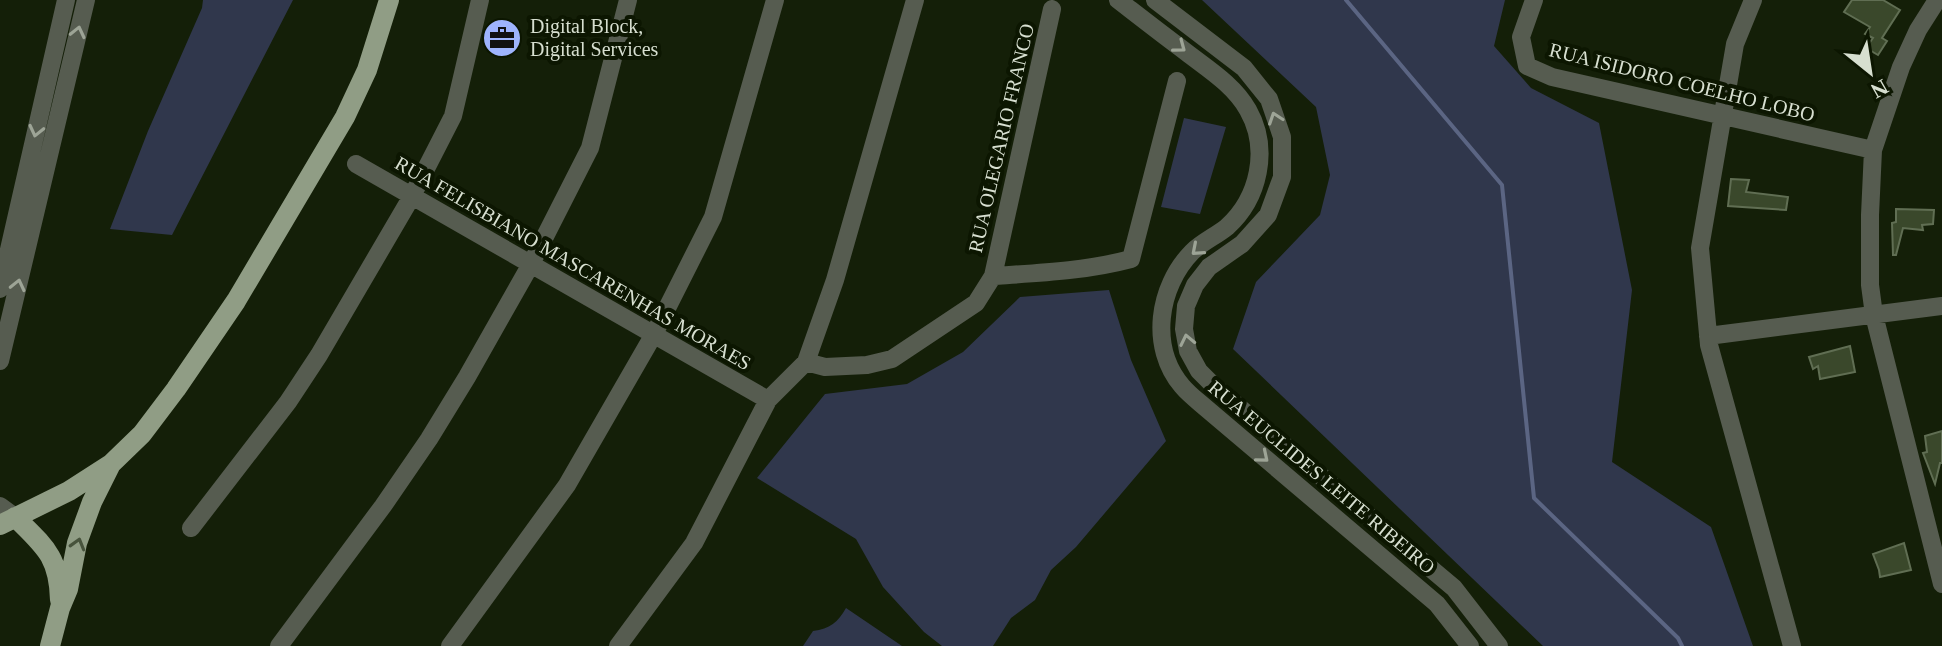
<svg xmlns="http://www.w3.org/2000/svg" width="1942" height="646" viewBox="0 0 1942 646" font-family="Georgia,serif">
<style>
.green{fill:#30374c}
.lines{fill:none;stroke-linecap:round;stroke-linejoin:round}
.stream{stroke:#5b6583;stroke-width:4}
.building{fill:#3a482b;stroke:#606e53;stroke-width:2}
.minor{stroke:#565c50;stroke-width:18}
.major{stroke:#909d85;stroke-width:20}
.oneway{stroke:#9da496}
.oneway2{stroke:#47533c}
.labels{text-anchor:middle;stroke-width:8;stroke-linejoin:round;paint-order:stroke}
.poi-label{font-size:20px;fill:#d7dfd0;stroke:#0c1601;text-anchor:start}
.street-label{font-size:20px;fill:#d7dfd0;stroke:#0c1601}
</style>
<rect width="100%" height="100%" fill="#141f08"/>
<path class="green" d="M 203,0 L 293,0 L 172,235 L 110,229 L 148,131 L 202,8 Z
M 1202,0 L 1505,0 L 1494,46 L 1531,88 L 1599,123 L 1632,290 L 1612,462 L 1711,527 L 1753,646 L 1543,646 L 1233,349 L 1256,282 L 1320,215 L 1330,175 L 1316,107 Z
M 1184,118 L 1226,127 L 1200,214 L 1161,207 Z
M 1109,290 L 1131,360 L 1166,441 L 1076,547 L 1051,570 L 1035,600 L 1011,618 L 993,646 L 942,646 L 924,632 L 883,587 L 856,539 L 757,478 L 825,394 L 907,384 L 963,352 L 1020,297 Z
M 846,608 L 902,646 L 803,646 L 813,631 C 830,629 838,622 846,608 Z"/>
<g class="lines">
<path class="stream" d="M 1346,0 L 1502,185 L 1534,498 L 1678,638 L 1682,646"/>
</g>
<path class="building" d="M 1852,0 L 1883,0 L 1900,10 L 1882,38 L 1887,41 L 1878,55 L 1866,48 L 1873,38 L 1865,34 L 1870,27 L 1844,12 Z
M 1731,179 L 1749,180 L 1746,192 L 1788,197 L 1786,210 L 1728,206 Z
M 1896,209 L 1934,210 L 1933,224 L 1922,225 L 1923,230 L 1903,228 L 1896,255 L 1893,255 L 1892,223 L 1896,222 Z
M 1850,346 L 1855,372 L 1820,379 L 1818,366 L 1813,369 L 1809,357 Z
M 1942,431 L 1942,463 L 1940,463 L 1935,484 L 1923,453 L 1927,452 L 1925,436 Z
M 1904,543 L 1911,570 L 1880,577 L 1879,570 L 1873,554 Z"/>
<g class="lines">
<path class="minor" d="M 1118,0 C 1140,17 1163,35 1186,52 C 1208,69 1234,85 1248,110 C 1270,149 1259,198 1227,227 C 1216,236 1202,242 1192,252 C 1158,287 1149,347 1182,386 C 1187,392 1194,398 1200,403 L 1437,604 L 1470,646
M 1155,0 L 1244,68 L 1269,99 L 1282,137 L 1282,177 L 1268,215 L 1242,244 L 1209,267 L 1195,285 L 1186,306 L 1184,329 L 1188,351 L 1199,371 L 1215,387 L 1454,588 L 1499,646
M 1534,0 L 1521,37 L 1527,66 L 1552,77 L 1873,150
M 1753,0 L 1735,44 L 1700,248 L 1709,345 L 1792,646
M 1937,0 L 1918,30 L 1901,67 L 1873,150 L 1870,215 L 1870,285 L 1874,315 L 1942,584
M 356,164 L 768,400
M 993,276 L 1052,9
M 0,289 L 66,0
M 1708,336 L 1942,306
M 0,361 L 86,0
M 806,362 L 825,367 L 867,365 L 892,359 L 976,303 L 993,276 C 1039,273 1086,271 1131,259 L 1177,81
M 0,506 L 15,517
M 191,528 L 288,402 L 319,355 L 412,196 L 453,116 L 480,0
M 279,646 L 383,506 L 429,439 L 467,377 L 531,264 L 590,148 L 628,0
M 450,646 L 567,485 L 654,334 L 713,217 L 775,0
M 618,646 L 694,543 L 768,400 L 806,362 L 835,280 L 915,0"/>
<path class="major" d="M 15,517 C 44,546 59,556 60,600
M 0,525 L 69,491 L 111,464 L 142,434 L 176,389 L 236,301 L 345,117 L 367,70 L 389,0
M 50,646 L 60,608 L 68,589 L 77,543 L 92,502 L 111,464"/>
</g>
<defs><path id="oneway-chevron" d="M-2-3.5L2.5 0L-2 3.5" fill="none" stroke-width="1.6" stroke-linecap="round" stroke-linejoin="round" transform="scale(2)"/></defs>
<g class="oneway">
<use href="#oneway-chevron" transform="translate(78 32) rotate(-77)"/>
<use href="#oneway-chevron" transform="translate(1180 47) rotate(37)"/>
<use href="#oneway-chevron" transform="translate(1275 118) rotate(-109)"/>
<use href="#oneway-chevron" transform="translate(36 131) rotate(103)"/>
<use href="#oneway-chevron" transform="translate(1197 250) rotate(139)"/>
<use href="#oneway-chevron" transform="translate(18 285) rotate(-77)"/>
<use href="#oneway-chevron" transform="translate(1187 340) rotate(-102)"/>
<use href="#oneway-chevron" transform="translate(1263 457) rotate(40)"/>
</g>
<use class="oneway2" href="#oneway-chevron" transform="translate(78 544) rotate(-74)"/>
<defs>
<g id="office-disc" transform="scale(2)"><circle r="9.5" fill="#9eb4fd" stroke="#0c1601"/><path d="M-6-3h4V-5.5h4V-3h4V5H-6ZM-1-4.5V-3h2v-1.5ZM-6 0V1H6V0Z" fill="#111"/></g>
</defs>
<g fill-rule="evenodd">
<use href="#office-disc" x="502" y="38"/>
</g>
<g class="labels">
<g class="poi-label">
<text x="530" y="33">Digital Block,<tspan x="530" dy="23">Digital Services</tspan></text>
</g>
<g class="street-label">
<text transform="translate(1682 82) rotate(14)" y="7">RUA ISIDORO COELHO LOBO</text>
<text transform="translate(1001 138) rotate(-77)" y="7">RUA OLEGARIO FRANCO</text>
<text transform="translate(573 263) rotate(30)" y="7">RUA FELISBIANO MASCARENHAS MORAES</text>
<text transform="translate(1322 477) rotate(40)" y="7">RUA EUCLIDES LEITE RIBEIRO</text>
</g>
</g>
<g transform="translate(1870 72) rotate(150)" stroke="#0c1601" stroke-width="6" paint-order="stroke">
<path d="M0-6L14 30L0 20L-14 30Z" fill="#d7dfd0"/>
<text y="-12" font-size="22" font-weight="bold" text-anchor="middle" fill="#d7dfd0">N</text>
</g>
</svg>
